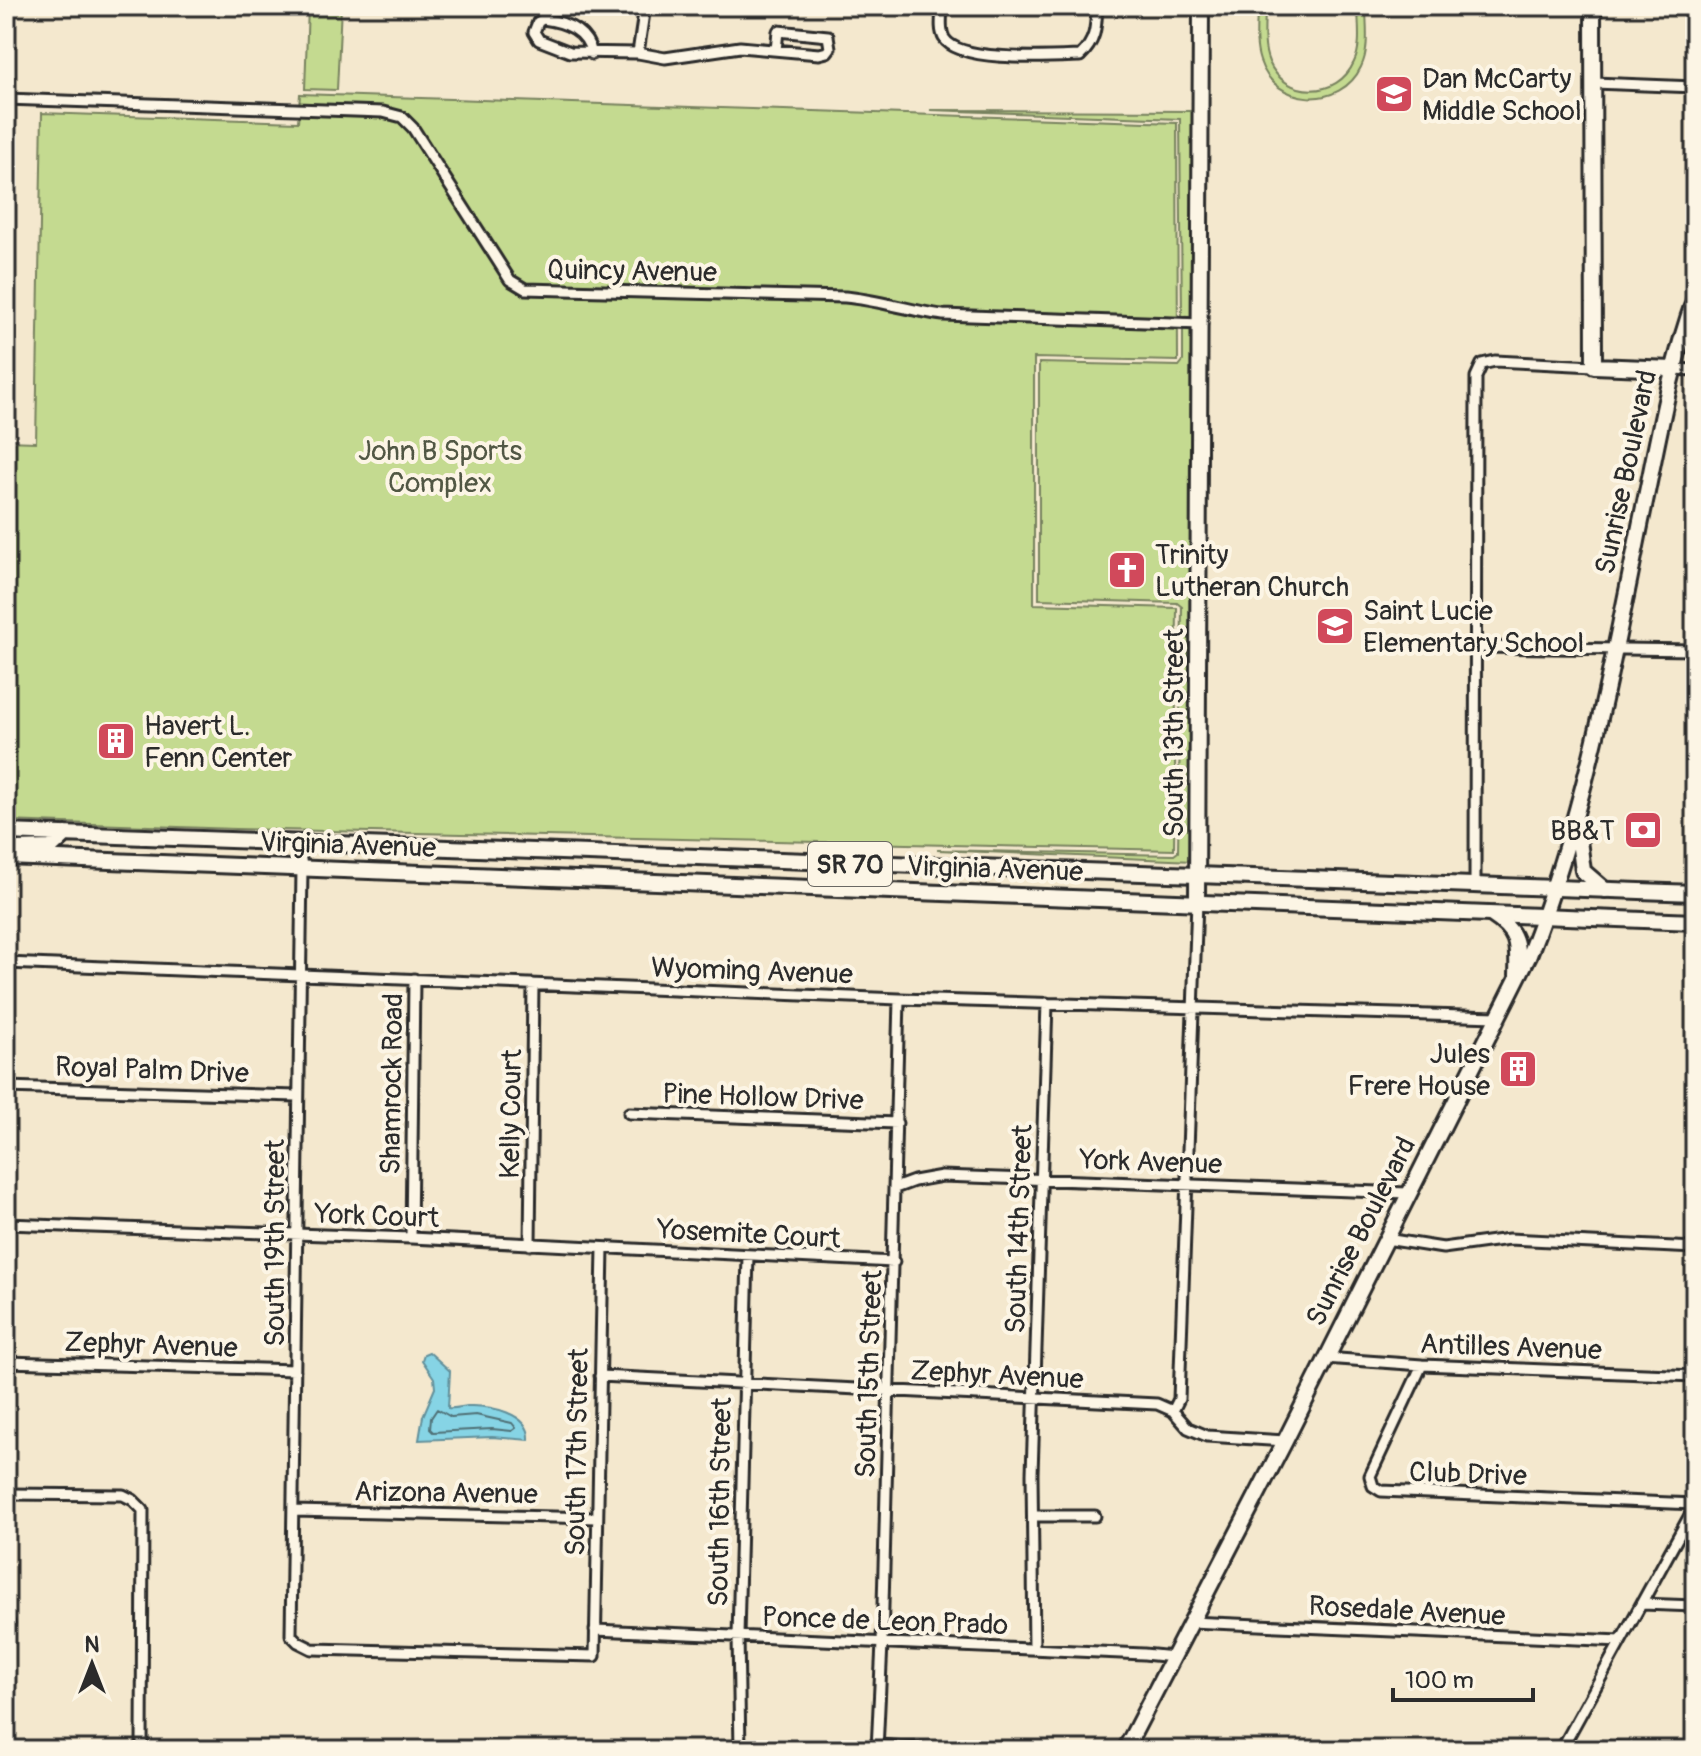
<svg xmlns="http://www.w3.org/2000/svg" width="1701" height="1756" viewBox="0 0 1701 1756" font-family="Pangolin,sans-serif">
<style>
.green{fill:#c4da90;stroke:#78825e;stroke-width:2}
.water{fill:#86d4e5;stroke:#62909b;stroke-width:2}
.lines{fill:none;stroke-linecap:round;stroke-linejoin:round}
.shore{stroke:#4f6f75;stroke-width:2}
.street-casing{stroke:#2b2b2b;stroke-width:15}
.secondary-casing{stroke:#2b2b2b;stroke-width:20}
.primary-casing{stroke:#2b2b2b;stroke-width:20}
.street{stroke:#fcf5e5;stroke-width:9}
.secondary{stroke:#fcf5e5;stroke-width:14}
.primary{stroke:#fcf5e5;stroke-width:14}
.labels{text-anchor:middle;stroke-width:8;stroke-linejoin:round;paint-order:stroke}
.shield{fill:#fcf5e5;stroke:#6a6863;stroke-width:2}
.shield-label{font-size:26px;font-weight:bold;fill:#2b2b2b}
.poi-label{font-size:28px;fill:#2b2b2b;stroke:#fcf5e5;text-anchor:start}
.street-label{font-size:28px;fill:#2b2b2b;stroke:#fcf5e5}
.park-label{font-size:28px;fill:#515744;stroke:#fcf5e5}
</style>
<rect width="100%" height="100%" fill="#f4e8ce"/>
<filter id="ink" filterUnits="userSpaceOnUse"><feTurbulence type="fractalNoise" baseFrequency=".0125" numOctaves="2"/><feDisplacementMap in="SourceGraphic" scale="16" xChannelSelector="R" yChannelSelector="G"/><feConvolveMatrix kernelMatrix="1 2 1 2 8 2 1 2 1" color-interpolation-filters="sRGB"/></filter>
<g filter="url(#ink)">
<path class="green" d="M 308,6 L 341,6 L 337,90 L 305,89 Z
M 1257,6 L 1265,6 C 1265,24 1262,46 1269,62 C 1285,99 1338,99 1354,62 C 1362,46 1358,24 1358,6 L 1366,6 C 1366,26 1370,49 1361,67 C 1341,110 1275,107 1260,61 C 1254,44 1257,24 1257,6 Z
M 300,94 L 1177,123 L 1178,361 L 1034,358 L 1034,604 L 1177,608 L 1174,850 L 235,829 L 6,821 L 6,441 L 36,442 L 42,113 L 298,122 Z
M 930,110 L 1196,111 L 1197,319 L 1182,318 L 1180,119 Z
M 1183,329 L 1197,329 L 1193,861 L 937,850 L 1174,855 L 1178,852 L 1182,607 L 1177,603 L 1039,599 L 1039,363 L 1179,366 L 1183,361 Z"/>
<path class="water" d="M 429,1352 L 450,1371 L 448,1408 C 455,1409 460,1407 467,1406 C 489,1405 531,1413 529,1440 L 492,1437 L 419,1440 L 423,1416 L 435,1388 L 434,1378 L 422,1360 L 424,1354 Z"/>
<g class="lines">
<path class="shore" d="M 437,1409 L 451,1417 L 476,1415 L 512,1423 L 516,1428 L 512,1431 L 492,1429 L 433,1432 L 430,1429 L 431,1418 Z"/>
<g class="street-casing">
<path id="street" d="M 942,6 C 942,16 939,29 944,38 C 959,63 1052,57 1080,56 C 1096,41 1096,27 1097,6
M 638,53 L 645,6
M 592,54 C 587,30 566,22 543,19 L 538,22 L 534,32 L 539,40 L 570,52 L 638,53 L 665,58 L 740,47 L 819,54 L 827,52 L 830,48 L 828,36 L 778,31 L 776,50
M 1594,83 L 1695,87
M 6,99 L 383,112 L 402,117 L 413,128 L 510,280 L 525,289 L 845,297 C 879,300 910,311 943,315 L 1202,324
M 1673,369 L 1695,370
M 1476,647 L 1695,650
M 299,843 L 302,868 L 291,1635 L 298,1642 L 312,1649 L 595,1656 L 603,1248
M 1475,886 L 1476,377 L 1482,364 L 1495,361 L 1594,366
M 822,888 L 823,863
M 6,963 L 899,999 L 1497,1017
M 6,1087 L 297,1096
M 629,1113 L 897,1123
M 895,1188 L 914,1181 L 942,1176 L 1408,1193
M 6,1224 L 411,1238 L 894,1262
M 411,1238 L 414,979
M 1386,1239 L 1443,1248 L 1509,1239 L 1695,1248
M 530,1245 L 533,984
M 1325,1358 L 1422,1365 L 1695,1376
M 6,1362 L 295,1370
M 1422,1365 L 1370,1476 L 1373,1486 L 1381,1491 L 1695,1504
M 600,1376 L 1157,1404 L 1173,1411 L 1188,1428 L 1207,1436 L 1285,1441
M 1173,1411 L 1179,1399 L 1197,901
M 6,1494 L 123,1495 L 133,1500 L 143,1510 L 142,1750
M 294,1511 L 597,1518
M 1033,1516 L 1095,1516
M 1642,1604 L 1695,1606
M 1190,1622 L 1621,1641
M 6,1623 L 9,1623
M 595,1630 L 1144,1654 L 1173,1657
M 1034,1649 L 1032,1474 L 1047,1003
M 877,1745 L 953,1750
M 1563,1745 L 1661,1750
M 740,1750 L 738,1636 L 748,1255
M 877,1750 L 882,1643 L 899,999
M 1561,1750 L 1695,1506"/>
</g>
<g class="secondary-casing">
<path id="secondary" d="M 1593,6 L 1594,366 L 1673,369
M 1577,825 L 1583,871 L 1605,890
M 1197,901 L 1201,6
M 1492,915 C 1519,932 1518,945 1517,975
M 1125,1750 L 1285,1441 L 1529,955 C 1584,816 1612,667 1641,521 C 1657,446 1669,370 1695,298"/>
</g>
<g class="primary-casing">
<path id="primary" d="M 6,832 L 1695,893
M 18,849 L 51,848 L 66,834
M 6,857 L 1695,922"/>
</g>
<use href="#street" class="street"/>
<use href="#secondary" class="secondary"/>
<use href="#primary" class="primary"/>
</g>
</g>
<defs>
<g id="school-square" transform="scale(2)"><rect x="-9" y="-9" width="18" height="18" rx="4" fill="#d1495b" stroke="#fcf5e5"/><path d="M0-5L7-2L0 1L-7-2ZM-4 1L0 2.5L4 1V4Q0 6-4 4Z" fill="#fff"/></g>
<g id="church-square" transform="scale(2)"><rect x="-9" y="-9" width="18" height="18" rx="4" fill="#d1495b" stroke="#fcf5e5"/><path d="M-1.2-6h2.4v3.5h3.3v2.4h-3.3V6h-2.4V-.1h-3.3v-2.4h3.3Z" fill="#fff"/></g>
<g id="building-square" transform="scale(2)"><rect x="-9" y="-9" width="18" height="18" rx="4" fill="#d1495b" stroke="#fcf5e5"/><path d="M-4-6H4V6H1V3H-1V6H-4ZM-2.5-4.3h1.7v1.8h-1.7ZM.8-4.3h1.7v1.8H.8ZM-2.5-1h1.7V.8h-1.7ZM.8-1h1.7V.8H.8Z" fill="#fff"/></g>
<g id="bank-square" transform="scale(2)"><rect x="-9" y="-9" width="18" height="18" rx="4" fill="#d1495b" stroke="#fcf5e5"/><path d="M-6-4H6V4H-6ZM0-2.3a2.3 2.3 0 1 0 0 4.6a2.3 2.3 0 1 0 0-4.6Z" fill="#fff"/></g>
</defs>
<g fill-rule="evenodd">
<use href="#school-square" x="1394" y="94"/>
<use href="#church-square" x="1127" y="570"/>
<use href="#school-square" x="1335" y="626"/>
<use href="#building-square" x="116" y="741"/>
<use href="#bank-square" x="1643" y="830"/>
<use href="#building-square" x="1518" y="1069"/>
</g>
<g class="labels">
<rect class="shield" x="808" y="842" width="84" height="44" rx="6"/>
<g class="shield-label">
<text x="850" y="873">SR 70</text>
</g>
<g class="poi-label">
<text x="1422" y="88">Dan McCarty<tspan x="1422" dy="32">Middle School</tspan></text>
<text x="1155" y="564">Trinity<tspan x="1155" dy="32">Lutheran Church</tspan></text>
<text x="1363" y="620">Saint Lucie<tspan x="1363" dy="32">Elementary School</tspan></text>
<text x="144" y="735">Havert L.<tspan x="144" dy="32">Fenn Center</tspan></text>
<text x="1615" y="840" text-anchor="end">BB&amp;T</text>
<text x="1490" y="1063" text-anchor="end">Jules<tspan x="1490" dy="32">Frere House</tspan></text>
</g>
<g class="street-label">
<text transform="translate(632 270) rotate(1)" y="10">Quincy Avenue</text>
<text transform="translate(1625 472) rotate(-78)" y="10">Sunrise Boulevard</text>
<text transform="translate(1173 733) rotate(-90)" y="10">South 13th Street</text>
<text transform="translate(348 844) rotate(2)" y="10">Virginia Avenue</text>
<text transform="translate(995 868) rotate(2)" y="10">Virginia Avenue</text>
<text transform="translate(752 970) rotate(2)" y="10">Wyoming Avenue</text>
<text transform="translate(152 1069) rotate(2)" y="10">Royal Palm Drive</text>
<text transform="translate(391 1084) rotate(-89)" y="10">Shamrock Road</text>
<text transform="translate(763 1096) rotate(2)" y="10">Pine Hollow Drive</text>
<text transform="translate(510 1114) rotate(-89)" y="10">Kelly Court</text>
<text transform="translate(1151 1161) rotate(2)" y="10">York Avenue</text>
<text transform="translate(377 1215) rotate(2)" y="10">York Court</text>
<text transform="translate(1018 1229) rotate(-88)" y="10">South 14th Street</text>
<text transform="translate(1360 1231) rotate(-63)" y="10">Sunrise Boulevard</text>
<text transform="translate(749 1233) rotate(3)" y="10">Yosemite Court</text>
<text transform="translate(274 1243) rotate(-90)" y="10">South 19th Street</text>
<text transform="translate(151 1344) rotate(2)" y="10">Zephyr Avenue</text>
<text transform="translate(1511 1346) rotate(2)" y="10">Antilles Avenue</text>
<text transform="translate(868 1374) rotate(-88)" y="10">South 15th Street</text>
<text transform="translate(997 1374) rotate(3)" y="10">Zephyr Avenue</text>
<text transform="translate(576 1452) rotate(-89)" y="10">South 17th Street</text>
<text transform="translate(1468 1473) rotate(2)" y="10">Club Drive</text>
<text transform="translate(446 1492) rotate(1)" y="10">Arizona Avenue</text>
<text transform="translate(719 1502) rotate(-89)" y="10">South 16th Street</text>
<text transform="translate(1407 1610) rotate(3)" y="10">Rosedale Avenue</text>
<text transform="translate(885 1620) rotate(2)" y="10">Ponce de Leon Prado</text>
</g>
<g class="park-label">
<text x="440" y="460">John B Sports<tspan x="440" dy="32">Complex</tspan></text>
</g>
</g>
<rect width="1701" height="1756" fill="none" stroke="#fcf5e5" stroke-width="32"/>
<rect x="16" y="16" width="1669" height="1724" fill="none" stroke="#2b2b2b" stroke-width="3" filter="url(#ink)"/>
<g transform="translate(92 1664)" stroke="#fcf5e5" stroke-width="6" paint-order="stroke">
<path d="M0-6L14 30L0 20L-14 30Z" fill="#2b2b2b"/>
<text y="-12" font-size="22" font-weight="bold" text-anchor="middle" fill="#2b2b2b">N</text>
</g>
<path d="M1393 1688v12h140v-12" fill="none" stroke="#2b2b2b" stroke-width="4"/>
<text x="1405" y="1688" font-size="24" fill="#2b2b2b" stroke="#fcf5e5" stroke-width="6" paint-order="stroke">100 m</text>
</svg>
